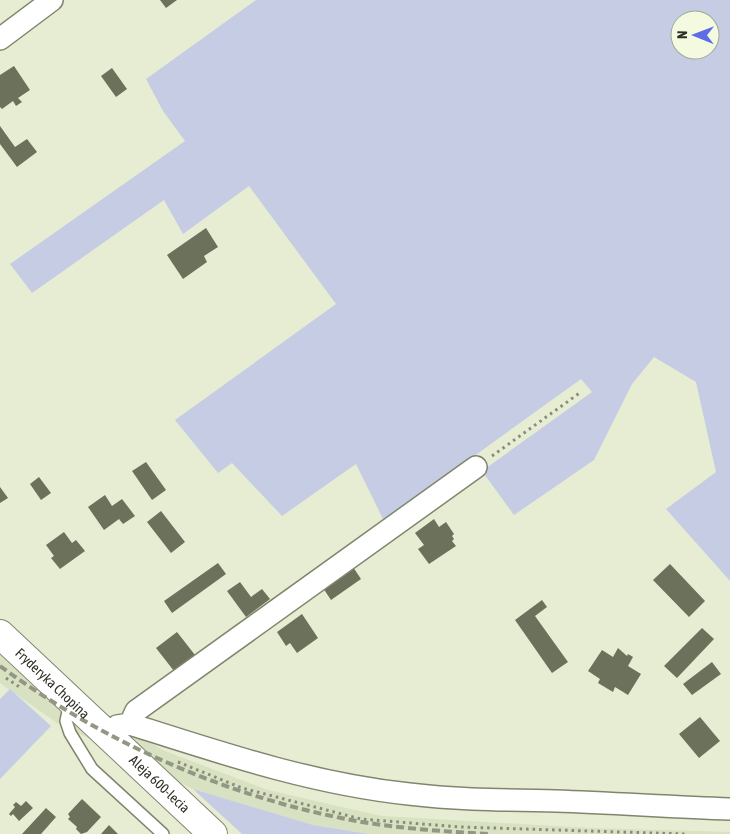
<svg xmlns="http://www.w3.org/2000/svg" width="730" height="834" viewBox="0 0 730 834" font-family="'Asap Condensed',sans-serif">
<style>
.built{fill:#d8e1c1}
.green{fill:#c5cce4;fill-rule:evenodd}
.building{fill:#6b715a}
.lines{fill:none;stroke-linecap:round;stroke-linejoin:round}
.lane-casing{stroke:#80866e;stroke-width:14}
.street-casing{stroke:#80866e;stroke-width:24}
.secondary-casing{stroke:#80866e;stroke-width:30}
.path{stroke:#888d7b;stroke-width:3;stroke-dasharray:2.5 4;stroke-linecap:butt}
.lane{stroke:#fff;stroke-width:11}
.street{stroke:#fff;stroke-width:21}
.secondary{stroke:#fff;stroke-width:28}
.rail{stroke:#929784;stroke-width:4;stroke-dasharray:8 4;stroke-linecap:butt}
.labels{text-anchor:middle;stroke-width:5;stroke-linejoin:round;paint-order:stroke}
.street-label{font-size:14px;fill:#2d2f25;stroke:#f3fae0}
</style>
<rect width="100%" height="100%" fill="#e6edd3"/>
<path class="built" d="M 0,653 L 58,694 L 165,751 L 265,789 L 324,803 L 382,816 L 590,828 L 730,832 L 730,834 L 370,834 L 313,825 L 193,789 L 57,723 L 0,683 Z"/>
<path class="green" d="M 256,0 L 730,0 L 730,581 L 666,509 L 716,472 L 696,382 L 654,357 L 632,384 L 594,460 L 514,515 L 482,471 L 592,392 L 581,379 L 384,521 L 356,464 L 282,516 L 232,463 L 218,473 L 175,420 L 336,304 L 249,186 L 183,234 L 164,200 L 32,293 L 10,264 L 185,141 L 163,111 L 146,79 ZM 680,20 L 710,20 L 710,50 L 680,50 Z
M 10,689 L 51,726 L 0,779 L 0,699 Z
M 193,789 L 313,825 L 369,834 L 242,834 Z"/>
<path class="building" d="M 160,0 L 177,0 L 166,8 Z
M 14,66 L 30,90 L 18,98 L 22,102 L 16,106 L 13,101 L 2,109 L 0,107 L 0,75 Z
M 112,68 L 127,89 L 116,97 L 101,76 Z
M 0,126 L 15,147 L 27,139 L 37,152 L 17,167 L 0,144 Z
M 206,228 L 218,247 L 204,256 L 207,262 L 183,279 L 167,255 Z
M 146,462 L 166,490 L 152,500 L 132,471 Z
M 39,477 L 51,493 L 41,500 L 30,484 Z
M 0,487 L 8,498 L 0,503 Z
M 105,495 L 112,506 L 122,499 L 135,516 L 123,524 L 119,519 L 104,530 L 88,507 Z
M 161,511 L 185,542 L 171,553 L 147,522 Z
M 434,519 L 439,527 L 446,522 L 454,534 L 452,536 L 454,539 L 452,541 L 456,546 L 429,564 L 418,549 L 424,545 L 415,533 Z
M 64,532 L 72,543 L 76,540 L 85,551 L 60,569 L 51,558 L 54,556 L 46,545 Z
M 218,563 L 226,574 L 172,613 L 164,601 Z
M 670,564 L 705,601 L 689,617 L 653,580 Z
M 353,567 L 361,579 L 331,600 L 323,588 Z
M 240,582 L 251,597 L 262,589 L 270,599 L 246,617 L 227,591 Z
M 542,600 L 547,607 L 535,616 L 568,662 L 552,673 L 515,620 Z
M 302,614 L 318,638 L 297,653 L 290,643 L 286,646 L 277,632 Z
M 702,628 L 714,639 L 677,678 L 664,666 Z
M 177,632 L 195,655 L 174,671 L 156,648 Z
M 618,648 L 627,656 L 628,654 L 633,657 L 628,666 L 641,674 L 628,695 L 615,687 L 613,692 L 598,683 L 600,679 L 588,671 L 602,650 L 613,657 Z
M 712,662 L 721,674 L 692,695 L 683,684 Z
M 700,717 L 720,741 L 699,758 L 679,734 Z
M 82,799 L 101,817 L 87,832 L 81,834 L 76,829 L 77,827 L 68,819 L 70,817 L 68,814 Z
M 26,801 L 33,808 L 19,821 L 13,814 L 11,816 L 9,814 L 15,807 L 13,805 L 16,802 L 21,806 Z
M 46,808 L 56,817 L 41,834 L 22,834 Z
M 109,825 L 118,834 L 101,834 Z"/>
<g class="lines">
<g class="lane-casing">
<path id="lane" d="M 70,702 L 66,721 L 70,733 L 92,769 L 163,834"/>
</g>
<g class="street-casing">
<path id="street" d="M 0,39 L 52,0
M 130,724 L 136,711 L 476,467
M 106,733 L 117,726 L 130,724 C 221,753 313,784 409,794 C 458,800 507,800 556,801 C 614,803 672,807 730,809"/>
</g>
<g class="secondary-casing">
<g id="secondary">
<path id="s1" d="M 0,634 L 213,834"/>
</g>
</g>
<path class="path" d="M 492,456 L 581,392
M 6,678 L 21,688
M 178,762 L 242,788 L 361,819 L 460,827 L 685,834"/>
<use href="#lane" class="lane"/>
<use href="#street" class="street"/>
<use href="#secondary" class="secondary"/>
<path class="rail" d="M 0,666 C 101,740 218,793 341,818 C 389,828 439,831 488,834"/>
</g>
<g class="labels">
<g class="street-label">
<text dy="5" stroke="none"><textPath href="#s1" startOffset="72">Fryderyka Chopina</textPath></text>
<text dy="5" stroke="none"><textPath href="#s1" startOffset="219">Aleja 600-lecia</textPath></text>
</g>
</g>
<g transform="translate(695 35) rotate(271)"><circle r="24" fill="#f3fae0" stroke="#a4a995"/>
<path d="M0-4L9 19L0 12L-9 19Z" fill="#5e6de5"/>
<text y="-8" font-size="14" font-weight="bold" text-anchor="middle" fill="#2d2f25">N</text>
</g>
</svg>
